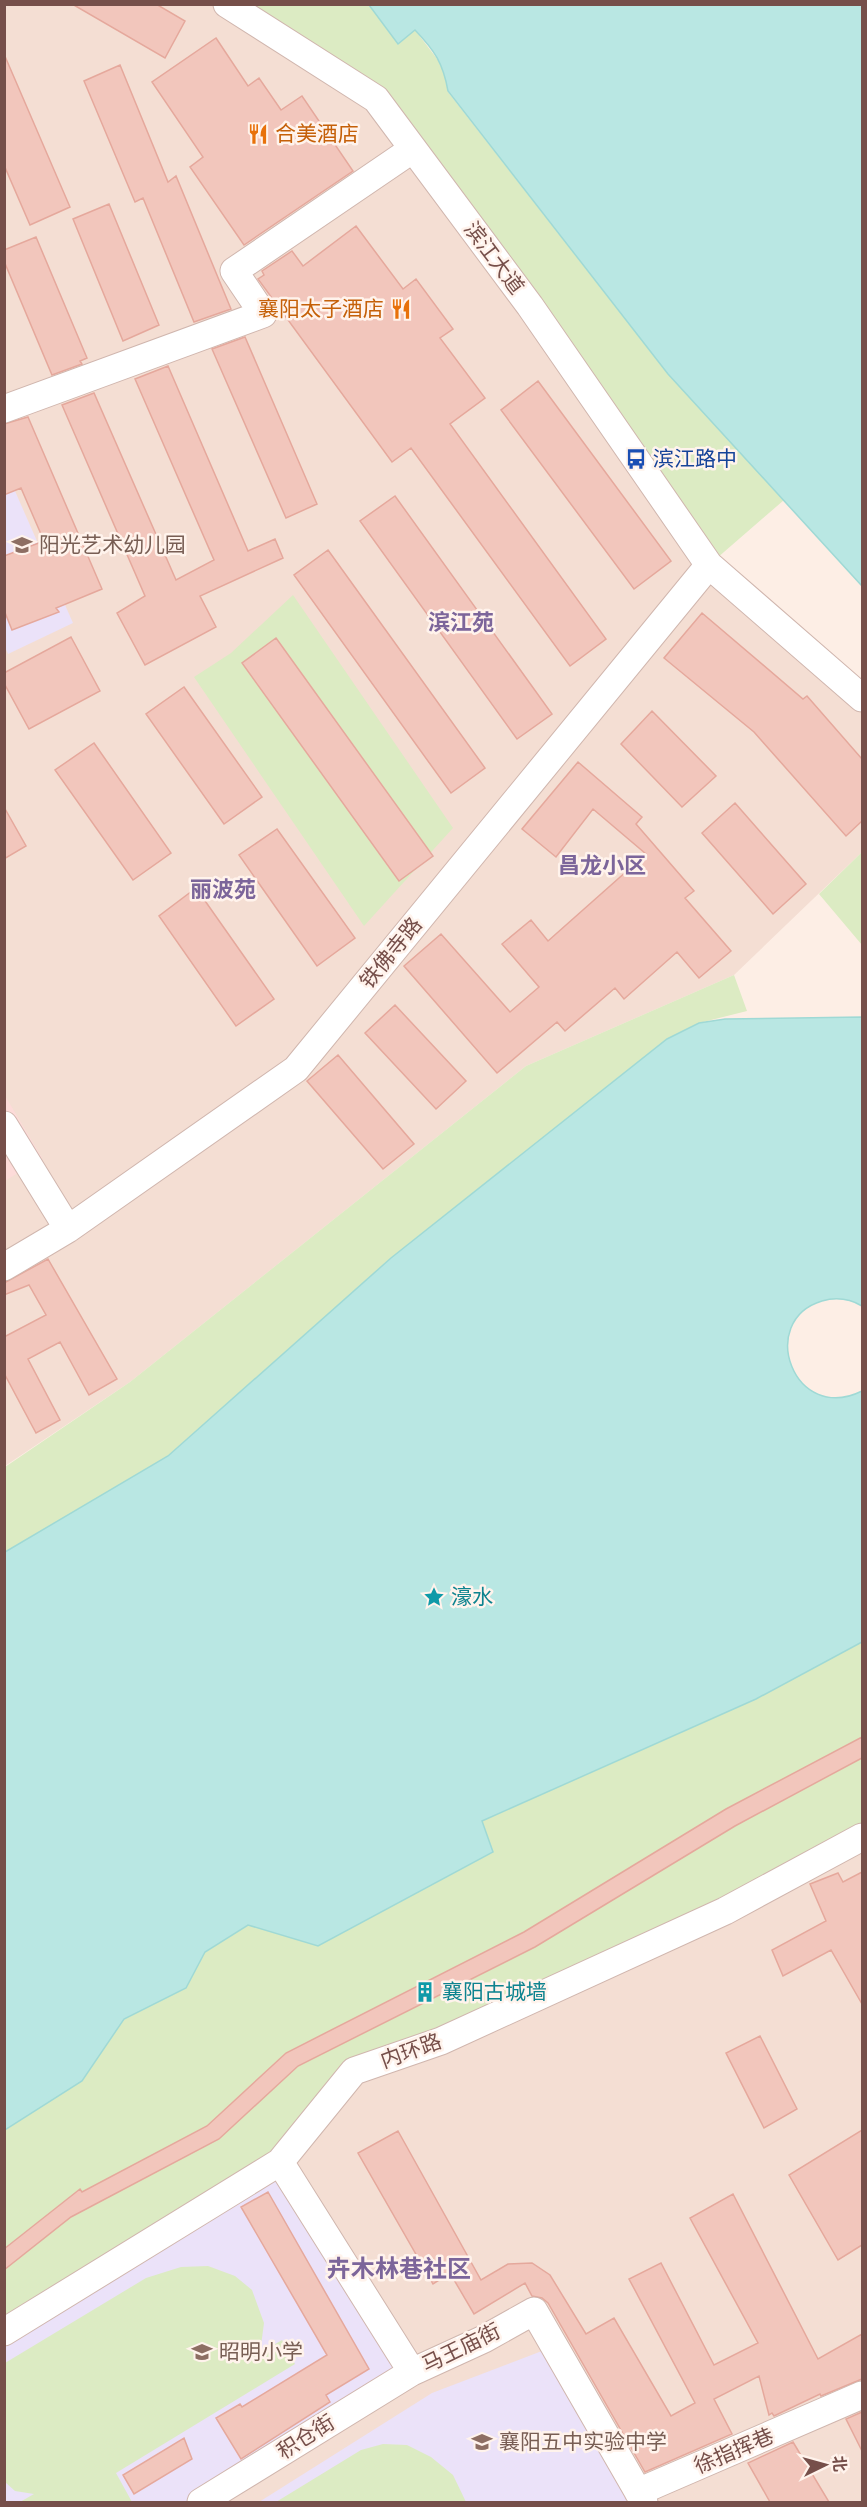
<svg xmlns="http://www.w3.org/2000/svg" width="867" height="2507" viewBox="0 0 867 2507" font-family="Karla,'Noto Sans SC',sans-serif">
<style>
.residential{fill:#f4ded3}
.commercial{fill:#fddbd9}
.education{fill:#ebe2f9}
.green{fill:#dcebc3}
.water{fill:#b9e7e3;stroke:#9fd9d5;stroke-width:1.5}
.building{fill:#f2c6bc;stroke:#e5a89c;stroke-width:1.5}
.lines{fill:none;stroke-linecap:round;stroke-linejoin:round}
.minor-casing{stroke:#d0b6ae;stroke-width:29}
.minor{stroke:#fff;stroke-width:27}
.labels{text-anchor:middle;stroke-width:5;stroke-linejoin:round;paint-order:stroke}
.food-label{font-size:21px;fill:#c56008;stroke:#fff3ec;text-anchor:start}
.street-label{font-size:21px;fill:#764f4a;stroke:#fff3ec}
.transit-label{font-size:21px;fill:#164399;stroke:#fff3ec;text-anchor:start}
.education-label{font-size:21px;fill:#785e54;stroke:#fff3ec;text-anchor:start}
.culture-label{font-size:21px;fill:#0d838f;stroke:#fff3ec;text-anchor:start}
.neighbourhood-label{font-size:22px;font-weight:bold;fill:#7c659a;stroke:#fff3ec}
.quarter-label{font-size:24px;font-weight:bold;fill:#7c659a;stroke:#fff3ec}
</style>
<rect width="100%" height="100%" fill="#fdeee5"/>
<path class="residential" d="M 5,5 L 227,5 L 376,99 L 709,565 L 862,698 L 862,852 L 734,975 L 526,1066 L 130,1382 L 5,1466 Z
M 862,1837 L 862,2502 L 5,2502 L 354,2071 Z"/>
<path class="commercial" d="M 4,1094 L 42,1158 L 5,1181 L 4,1181 Z"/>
<path class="education" d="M 4,466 L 73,623 L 8,654 L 4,645 Z
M 280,2162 L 412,2372 L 201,2502 L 5,2502 L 5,2332 Z
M 555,2346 L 644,2502 L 259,2502 L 432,2393 Z"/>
<path class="green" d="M 227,5 L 369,5 L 398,44 L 415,30 L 444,68 L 448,92 L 668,374 L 784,500 L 709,565 L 376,99 Z
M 293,595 L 453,828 L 364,926 L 194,677 L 231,653 Z
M 862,852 L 862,945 L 819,894 Z
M 734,975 L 747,1011 L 699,1023 L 391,1258 L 168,1456 L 5,1552 L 5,1467 L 130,1382 L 526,1066 Z
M 862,1642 L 862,1837 L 354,2071 L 280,2162 L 5,2332 L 5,2130 L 82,2081 L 124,2019 L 186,1988 L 205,1952 L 248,1925 L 318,1945 L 493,1852 L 482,1821 L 756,1699 Z
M 208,2266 L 235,2276 L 252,2290 L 264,2323 L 260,2353 L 282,2340 L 295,2364 L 116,2473 L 132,2502 L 20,2502 L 34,2494 L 15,2491 L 5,2482 L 5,2363 L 146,2278 L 181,2267 Z
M 383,2444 L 407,2445 L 431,2457 L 453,2475 L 466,2502 L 276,2502 L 361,2450 Z"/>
<path class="water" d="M 369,5 L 862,5 L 862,586 L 668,374 L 448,91 C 443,63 435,51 415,30 L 398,44 Z
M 862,1017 L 862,1306 C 850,1299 836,1297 822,1301 C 756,1321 794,1425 862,1391 L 862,1642 L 756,1699 L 482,1821 L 493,1852 L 318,1946 L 248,1925 L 205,1952 L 186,1988 L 124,2019 L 82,2081 L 5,2130 L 5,1552 L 168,1456 L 391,1258 L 667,1039 L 699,1023 L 725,1019 Z"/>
<path class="building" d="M 72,4 L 156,4 L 185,21 L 165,58 Z
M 216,38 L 248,86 L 259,78 L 281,110 L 302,96 L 353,171 L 244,245 L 190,167 L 203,157 L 152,82 Z
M 4,54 L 70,207 L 30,225 L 4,165 Z
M 120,65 L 168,182 L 176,176 L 231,309 L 194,322 L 143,198 L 135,202 L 84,81 Z
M 109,204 L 159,325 L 123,341 L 73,219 Z
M 356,226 L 403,289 L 416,279 L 453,329 L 440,338 L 485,398 L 450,424 L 606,639 L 570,666 L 411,448 L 392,462 L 258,279 L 264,275 L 262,271 L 292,251 L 303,266 Z
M 36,237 L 87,358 L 80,361 L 82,364 L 52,375 L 4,261 L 4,250 Z
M 245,337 L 317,504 L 286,518 L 212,349 Z
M 168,366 L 248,551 L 275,539 L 283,558 L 200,596 L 216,627 L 145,665 L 117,613 L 145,596 L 62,405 L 94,393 L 176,580 L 214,560 L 135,379 Z
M 538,381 L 671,561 L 634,589 L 501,410 Z
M 28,417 L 102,589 L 56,608 L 59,612 L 12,630 L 4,610 L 4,556 L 44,541 L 21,488 L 4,495 L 4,424 Z
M 395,496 L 552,714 L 517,739 L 360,521 Z
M 328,550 L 485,768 L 451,793 L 294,575 Z
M 702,613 L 803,699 L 807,696 L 862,759 L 862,821 L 846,836 L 754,732 L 664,658 Z
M 71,637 L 100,691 L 29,729 L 4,683 L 4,673 Z
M 276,638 L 433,856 L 399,881 L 242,663 Z
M 184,687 L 262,797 L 224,824 L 146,714 Z
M 652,711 L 716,776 L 682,807 L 621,744 Z
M 94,743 L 171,853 L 133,880 L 55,770 Z
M 578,762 L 642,817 L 636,824 L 694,891 L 685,898 L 731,951 L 699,978 L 677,952 L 624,999 L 615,988 L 565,1031 L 557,1022 L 497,1073 L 404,966 L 441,934 L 510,1012 L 539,987 L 502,944 L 531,920 L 548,941 L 646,854 L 593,809 L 556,857 L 522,829 Z
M 735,803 L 806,884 L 773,914 L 702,833 Z
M 4,807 L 26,846 L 4,859 Z
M 277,829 L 355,938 L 317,966 L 239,855 Z
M 196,888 L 274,999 L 236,1026 L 159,916 Z
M 395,1005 L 466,1081 L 436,1109 L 365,1033 Z
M 338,1055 L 414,1144 L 383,1169 L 307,1081 Z
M 48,1259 L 117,1379 L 89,1395 L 60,1342 L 28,1359 L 60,1420 L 36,1433 L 4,1373 L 4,1337 L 46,1315 L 29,1285 L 4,1295 L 4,1283 Z
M 862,1737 L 862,1758 L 735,1826 L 535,1947 L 298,2066 L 219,2139 L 71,2217 L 4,2270 L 4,2249 L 80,2189 L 82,2192 L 207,2126 L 286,2053 L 524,1932 L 726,1809 Z
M 862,1872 L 862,2004 L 831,1950 L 783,1976 L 772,1950 L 826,1921 L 810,1884 L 838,1873 L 843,1882 Z
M 760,2036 L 797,2109 L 764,2128 L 726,2053 Z
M 862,2130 L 862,2245 L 838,2260 L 789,2175 Z
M 398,2131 L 481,2280 L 508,2264 L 532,2263 L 550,2275 L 586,2334 L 614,2318 L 671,2416 L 695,2403 L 629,2279 L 661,2263 L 714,2365 L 758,2343 L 690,2218 L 733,2194 L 818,2359 L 862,2334 L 862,2379 L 821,2396 L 820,2394 L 774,2416 L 772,2413 L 769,2415 L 759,2376 L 714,2399 L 732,2434 L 645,2472 L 548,2303 L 542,2298 L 532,2296 L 525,2283 L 474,2314 L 450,2273 L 433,2284 L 358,2153 Z
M 268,2192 L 369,2369 L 326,2395 L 330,2402 L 241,2459 L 216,2418 L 240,2404 L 242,2407 L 327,2355 L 241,2207 Z
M 862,2412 L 862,2451 L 846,2419 Z
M 184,2438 L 192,2459 L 134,2494 L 123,2475 Z
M 793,2442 L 829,2502 L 770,2502 L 748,2463 Z"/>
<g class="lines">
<g class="minor-casing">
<path id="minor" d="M 227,4 L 376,99 L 530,306 L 709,565 L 862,698
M 4,409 L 263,314 L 234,271 L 413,149
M 4,1125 L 68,1229
M 4,1267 L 68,1229 L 296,1069 L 709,565
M 280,2162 L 412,2372 L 484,2339 L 534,2311 L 644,2502
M 4,2332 L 280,2162 L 354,2071 L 441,2041 L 725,1911 L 862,1837
M 638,2492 L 862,2395
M 201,2502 L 412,2372"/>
</g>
<use href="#minor" class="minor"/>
</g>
<defs>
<g id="restaurant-bare" transform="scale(1.62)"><path d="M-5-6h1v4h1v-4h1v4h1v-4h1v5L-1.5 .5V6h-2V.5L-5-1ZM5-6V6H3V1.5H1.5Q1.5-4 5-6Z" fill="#e8710a" stroke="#fff3ec" stroke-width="2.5" paint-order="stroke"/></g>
<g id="bus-bare" transform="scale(1.62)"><path d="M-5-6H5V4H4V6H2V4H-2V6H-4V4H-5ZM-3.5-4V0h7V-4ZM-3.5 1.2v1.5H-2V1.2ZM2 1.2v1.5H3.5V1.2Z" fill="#1a4fb4" stroke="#fff3ec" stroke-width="2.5" paint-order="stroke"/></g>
<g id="school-bare" transform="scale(1.62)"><path d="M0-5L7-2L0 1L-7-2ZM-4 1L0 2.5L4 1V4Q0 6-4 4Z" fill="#8d6e63" stroke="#fff3ec" stroke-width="2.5" paint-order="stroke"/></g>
<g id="sight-bare" transform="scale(1.62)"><path d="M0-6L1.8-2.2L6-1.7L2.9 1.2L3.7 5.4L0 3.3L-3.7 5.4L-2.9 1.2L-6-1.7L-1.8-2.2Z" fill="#0f9aa8" stroke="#fff3ec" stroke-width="2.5" paint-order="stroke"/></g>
<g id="building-bare" transform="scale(1.62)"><path d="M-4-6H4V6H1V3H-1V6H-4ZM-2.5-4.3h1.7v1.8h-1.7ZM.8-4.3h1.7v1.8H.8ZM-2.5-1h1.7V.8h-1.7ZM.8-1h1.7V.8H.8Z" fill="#0f9aa8" stroke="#fff3ec" stroke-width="2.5" paint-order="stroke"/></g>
</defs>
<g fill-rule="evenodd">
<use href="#restaurant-bare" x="258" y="134"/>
<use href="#restaurant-bare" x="401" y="309"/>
<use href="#bus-bare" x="636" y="459"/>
<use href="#school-bare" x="22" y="545"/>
<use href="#sight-bare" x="434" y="1597"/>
<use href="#building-bare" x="425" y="1992"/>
<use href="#school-bare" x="202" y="2352"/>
<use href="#school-bare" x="482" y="2442"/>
</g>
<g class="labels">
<g class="food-label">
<text x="275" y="141">合美酒店</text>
<text x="384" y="316" text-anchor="end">襄阳太子酒店</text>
</g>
<g class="street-label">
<text transform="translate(494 258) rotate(53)" y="7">滨江大道</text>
<text transform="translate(391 953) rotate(-51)" y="7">铁佛寺路</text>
<text transform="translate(411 2051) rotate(-20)" y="7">内环路</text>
<text transform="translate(461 2348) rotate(-26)" y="7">马王庙街</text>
<text transform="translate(306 2437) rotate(-32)" y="7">积仓街</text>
<text transform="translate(734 2451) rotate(-23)" y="7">徐指挥巷</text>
</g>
<g class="transit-label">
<text x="653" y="466">滨江路中</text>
</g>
<g class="education-label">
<text x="39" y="552">阳光艺术幼儿园</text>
<text x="219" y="2359">昭明小学</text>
<text x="499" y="2449">襄阳五中实验中学</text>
</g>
<g class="culture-label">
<text x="451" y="1604">濠水</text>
<text x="442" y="1999">襄阳古城墙</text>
</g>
<g class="neighbourhood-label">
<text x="461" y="630">滨江苑</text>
<text x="602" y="873">昌龙小区</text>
<text x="223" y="897">丽波苑</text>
</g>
<g class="quarter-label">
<text x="399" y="2277">卉木林巷社区</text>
</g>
</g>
<rect width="867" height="2507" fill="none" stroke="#764f4a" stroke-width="12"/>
<g transform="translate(825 2465) rotate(85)" stroke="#fff3ec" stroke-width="4.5" paint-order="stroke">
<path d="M0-4.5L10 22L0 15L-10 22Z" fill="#764f4a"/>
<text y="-9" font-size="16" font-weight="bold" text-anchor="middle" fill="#764f4a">北</text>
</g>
</svg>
